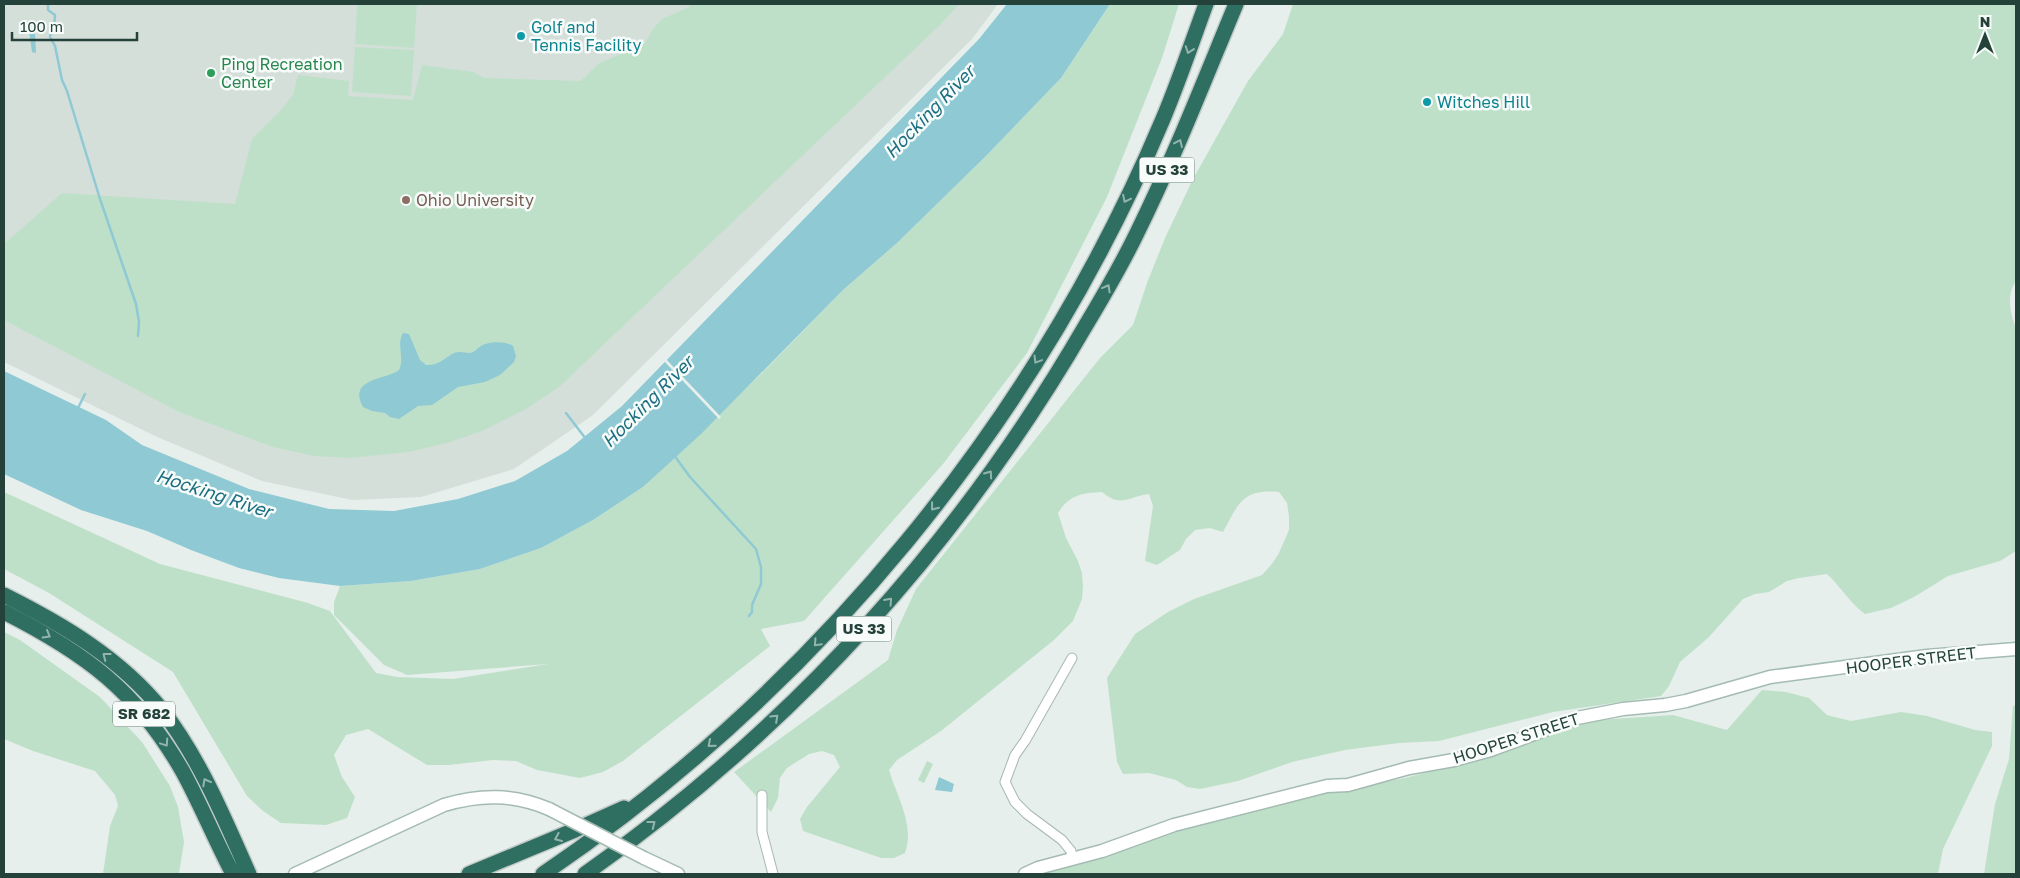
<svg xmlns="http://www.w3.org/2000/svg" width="2020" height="878" viewBox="0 0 2020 878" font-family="'Golos Text',sans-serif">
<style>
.built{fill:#d4dfda}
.green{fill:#bfe0c8}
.water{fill:#8ec9d4}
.pier{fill:#e6efeb}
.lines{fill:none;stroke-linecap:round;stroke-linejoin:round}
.stream{stroke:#8ec9d4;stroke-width:2.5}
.street-casing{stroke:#a8b8b2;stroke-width:11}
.secondary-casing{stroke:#a4bbb3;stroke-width:15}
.highway-casing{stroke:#c2cac8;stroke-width:18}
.street{stroke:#fff;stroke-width:9}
.secondary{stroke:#fff;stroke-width:12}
.highway{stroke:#2f6f62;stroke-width:15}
.secondary-bridge-casing{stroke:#a4bbb3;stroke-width:15;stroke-linecap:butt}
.secondary-bridge{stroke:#fff;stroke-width:12}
.oneway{stroke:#93b5ae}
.culture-dot{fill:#0f9aa8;stroke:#f7fbf9;stroke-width:2}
.leisure-dot{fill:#2e9e5b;stroke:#f7fbf9;stroke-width:2}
.education-dot{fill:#8d6e63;stroke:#f7fbf9;stroke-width:2}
.labels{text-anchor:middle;stroke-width:5;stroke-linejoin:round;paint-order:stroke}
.shield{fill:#f7fbf9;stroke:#637a73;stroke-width:1}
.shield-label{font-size:15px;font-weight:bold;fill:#24423a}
.culture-label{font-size:16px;fill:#0d838f;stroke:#f7fbf9;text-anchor:start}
.leisure-label{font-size:16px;fill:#27864d;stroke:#f7fbf9;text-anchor:start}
.education-label{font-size:16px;fill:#785e54;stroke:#f7fbf9;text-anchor:start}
.street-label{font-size:16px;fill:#24423a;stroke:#f7fbf9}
.water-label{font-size:18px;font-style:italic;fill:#1c6f80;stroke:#f7fbf9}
</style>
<rect width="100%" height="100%" fill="#e6efeb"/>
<path class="built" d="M 4,4 L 998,4 L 972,39 L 593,415 L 514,469 L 421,497 L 352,500 L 262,481 L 155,436 L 4,362 Z"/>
<path class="green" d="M 357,4 L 417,4 L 414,48 L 355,44 Z
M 689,4 L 959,4 L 940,25 L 559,387 L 526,409 L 482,431 L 447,443 L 408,452 L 350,458 L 314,456 L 273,447 L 179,412 L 4,320 L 4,244 L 62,193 L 235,204 L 252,139 L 278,113 L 293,95 L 298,75 L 349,81 L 348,96 L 413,100 L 422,65 L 474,72 L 484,78 L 581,81 L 598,64 L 645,43 L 653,29 L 662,19 L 689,7 Z
M 1110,4 L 1179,4 L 1162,58 L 1107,197 L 1027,353 L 943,464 L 804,621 L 761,629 L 770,646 L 623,761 L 603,772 L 580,778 L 537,770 L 516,761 L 493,760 L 449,765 L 427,765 L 368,729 L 346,735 L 334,755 L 342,777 L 355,797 L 347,818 L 326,825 L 281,823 L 263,811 L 247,796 L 173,672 L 49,593 L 4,569 L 4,492 L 160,564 L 308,603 L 330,611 L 376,673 L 397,677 L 453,679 L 548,664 L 407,675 L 384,665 L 334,615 L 334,602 L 340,586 L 411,581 L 480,569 L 541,548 L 593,520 L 643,487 L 767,368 L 843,290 L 897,243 L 986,156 L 1061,78 Z
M 1293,4 L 2016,4 L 2016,281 C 2006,295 2010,313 2016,328 L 2016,551 L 2000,561 L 1948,576 L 1914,597 L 1891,608 L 1865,614 C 1850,603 1841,587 1827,574 L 1799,578 L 1787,581 L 1769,592 L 1755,594 L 1743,599 L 1709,637 L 1680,662 L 1669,686 L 1661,696 L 1553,712 L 1439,741 L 1399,743 L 1345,750 L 1292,762 L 1238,781 L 1200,789 L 1187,787 L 1176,780 L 1149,773 L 1123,774 L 1117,762 L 1107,678 L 1135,634 L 1168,612 L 1194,599 L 1262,575 L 1271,565 L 1278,555 L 1289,530 L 1289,516 L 1287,503 L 1279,492 C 1242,489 1239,503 1223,532 L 1210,528 L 1195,530 L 1186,539 L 1180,550 L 1157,565 L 1145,561 L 1153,506 L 1149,494 C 1127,497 1121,508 1102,492 C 1082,493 1069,495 1058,513 L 1066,538 L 1078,561 L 1082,573 L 1083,586 L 1082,599 L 1073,621 L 1054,640 L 941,731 L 897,760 L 889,770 C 897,797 915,825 905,853 L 894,858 L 881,858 L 803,831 L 800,819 L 807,807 L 840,767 L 834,755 L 822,751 L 809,754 L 787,768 L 780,778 L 778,798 L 771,812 L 734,772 L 888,660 L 897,630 L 916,589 L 1100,358 L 1133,325 L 1147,283 L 1165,238 L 1193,179 L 1248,81 L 1283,34 Z
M 355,47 L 414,50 L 411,96 L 352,92 Z
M 4,632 L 20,640 L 100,697 L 142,742 L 170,786 L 178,807 L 184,842 L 179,874 L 103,874 L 110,826 L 118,806 L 115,795 L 95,771 L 33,751 L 4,739 Z
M 1762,690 L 1786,692 L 1809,698 L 1827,715 L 1851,721 L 1901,712 L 1927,716 L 1975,730 L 1992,732 L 1992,746 L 1943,849 L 1938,874 L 1038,874 L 1099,859 L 1215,818 L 1309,796 L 1405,778 L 1479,759 L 1583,721 L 1673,715 L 1727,730 Z
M 2016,705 L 2016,874 L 1984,874 L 1995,804 L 2009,759 L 2013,706 Z
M 927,761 L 933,764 L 924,783 L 918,780 Z"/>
<path class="water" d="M 1007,4 L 1110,4 L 1061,78 L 986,156 L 897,243 L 843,290 L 701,434 L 643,487 L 593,520 L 541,548 L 480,569 L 411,581 L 340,586 L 279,578 L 239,568 L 191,550 L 147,531 L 81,510 L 4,474 L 4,371 L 106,420 L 142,445 L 249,489 L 329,509 L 394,511 L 458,499 L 515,481 L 567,451 L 622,406 L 979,39 Z
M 29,31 L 35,33 L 36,53 L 32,52 Z
M 403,333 L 409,334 L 420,360 L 426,365 C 439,366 444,358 454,353 C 459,351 465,353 470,353 C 475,352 476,349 480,347 C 487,341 505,341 513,346 L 516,356 L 514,362 L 500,375 L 485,382 L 458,387 L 432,405 L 418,406 L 399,419 L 390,417 L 385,413 L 372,411 L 363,407 C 347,378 386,380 399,370 C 405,358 396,344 403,333 Z
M 939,777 L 954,784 L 952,792 L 935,790 Z"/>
<path class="pier" d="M 665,358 L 721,417 L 719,419 L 663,360 Z"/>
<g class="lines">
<path class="stream" d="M 48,4 L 48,10 L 55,15 L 54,30 L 51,31 L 50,37 L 55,46 L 62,80 L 67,91 L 100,199 L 136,304 L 139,322 L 138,336
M 78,408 L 85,394
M 566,413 L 586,439
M 674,455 L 690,477 L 756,549 L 761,567 L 761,584 L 752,605 L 752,612 L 749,616"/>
<g class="street-casing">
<path id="street" d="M 1072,658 L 1025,741 L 1015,755 L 1005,782 L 1015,802 L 1027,814 L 1062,840 L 1071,851 L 1072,859
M 762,795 L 762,832 L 773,874"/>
</g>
<g class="secondary-casing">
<path id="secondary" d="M 644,858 L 678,874
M 295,874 L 444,805 C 481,794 513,794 549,809
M 1025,874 L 1038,868 L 1102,851 L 1174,825 L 1327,786 L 1348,785 L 1409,768 L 1454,760 L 1491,750 L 1577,718 L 1623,709 L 1665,705 L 1686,701 L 1770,677 L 1927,656 L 2016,649"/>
</g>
<g class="highway-casing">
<path id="highway" d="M 4,595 C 62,624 120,658 162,710 C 200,759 224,818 249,874
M 4,612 C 85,653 137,691 183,772 C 201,805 215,840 233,874
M 469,874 L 575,830 L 624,808
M 543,874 C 815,689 1035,423 1163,119 C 1179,81 1192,42 1206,4
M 585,874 C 792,728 959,544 1086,325 C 1104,295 1122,264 1137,233 C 1174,158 1204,81 1236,4"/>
</g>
<use href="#street" class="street"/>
<use href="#secondary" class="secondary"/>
<use href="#highway" class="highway"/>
<g class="secondary-bridge-casing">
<path id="secondary-bridge" d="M 549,809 L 644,858"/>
</g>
<use href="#secondary-bridge" class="secondary-bridge"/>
</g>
<defs><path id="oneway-chevron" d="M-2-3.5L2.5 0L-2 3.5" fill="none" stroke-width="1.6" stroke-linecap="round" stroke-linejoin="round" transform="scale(1.25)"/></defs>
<g class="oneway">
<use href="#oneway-chevron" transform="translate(1189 50) rotate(110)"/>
<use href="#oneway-chevron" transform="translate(1179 143) rotate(-65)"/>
<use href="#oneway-chevron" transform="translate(1126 199) rotate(116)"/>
<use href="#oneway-chevron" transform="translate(1107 288) rotate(-61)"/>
<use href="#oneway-chevron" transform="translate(1037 360) rotate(121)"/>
<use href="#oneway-chevron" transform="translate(989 474) rotate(-55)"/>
<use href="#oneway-chevron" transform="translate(934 507) rotate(128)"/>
<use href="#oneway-chevron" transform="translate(889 601) rotate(-48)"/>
<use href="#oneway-chevron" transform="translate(47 635) rotate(30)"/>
<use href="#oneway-chevron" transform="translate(817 643) rotate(133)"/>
<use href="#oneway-chevron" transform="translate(106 656) rotate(-142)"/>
<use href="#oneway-chevron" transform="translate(775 718) rotate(-43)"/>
<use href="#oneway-chevron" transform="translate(165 743) rotate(56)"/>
<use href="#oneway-chevron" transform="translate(711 744) rotate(139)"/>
<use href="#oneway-chevron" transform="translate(206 782) rotate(-118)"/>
<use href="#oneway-chevron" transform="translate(652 824) rotate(-38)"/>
<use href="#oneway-chevron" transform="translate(558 838) rotate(157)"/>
</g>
<g class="culture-dot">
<circle cx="521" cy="36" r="5"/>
<circle cx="1427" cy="102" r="5"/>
</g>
<circle class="leisure-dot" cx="211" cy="73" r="5"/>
<circle class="education-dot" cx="406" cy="200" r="5"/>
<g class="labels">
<g class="shield">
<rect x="1139.5" y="157.5" width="55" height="25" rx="4"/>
<rect x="836.5" y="616.5" width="55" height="25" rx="4"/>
<rect x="113" y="701.5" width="62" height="25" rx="4"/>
</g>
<g class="shield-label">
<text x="1167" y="175">US 33</text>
<text x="864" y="634">US 33</text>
<text x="144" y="719">SR 682</text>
</g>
<g class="culture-label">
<text x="531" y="33">Golf and<tspan x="531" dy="18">Tennis Facility</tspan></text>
<text x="1437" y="108">Witches Hill</text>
</g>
<g class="leisure-label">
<text x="221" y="70">Ping Recreation<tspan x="221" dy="18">Center</tspan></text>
</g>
<g class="education-label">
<text x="416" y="206">Ohio University</text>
</g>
<g class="street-label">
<text transform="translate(1911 660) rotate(-7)" y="6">HOOPER STREET</text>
<text transform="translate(1516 738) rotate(-18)" y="6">HOOPER STREET</text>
</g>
<g class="water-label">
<text transform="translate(930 112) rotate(-46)" y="6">Hocking River</text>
<text transform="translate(648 402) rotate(-45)" y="6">Hocking River</text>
<text transform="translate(214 494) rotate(18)" y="6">Hocking River</text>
</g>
</g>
<rect width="2020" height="878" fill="none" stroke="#24423a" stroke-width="10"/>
<g transform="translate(1985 35)" stroke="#f7fbf9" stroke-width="4" paint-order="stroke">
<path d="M0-4L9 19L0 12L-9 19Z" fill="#24423a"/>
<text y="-8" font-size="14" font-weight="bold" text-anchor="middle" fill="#24423a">N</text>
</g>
<path d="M12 32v8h125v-8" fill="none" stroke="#24423a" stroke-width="2.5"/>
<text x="20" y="32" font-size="15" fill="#24423a" stroke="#f7fbf9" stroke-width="4" paint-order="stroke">100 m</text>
</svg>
